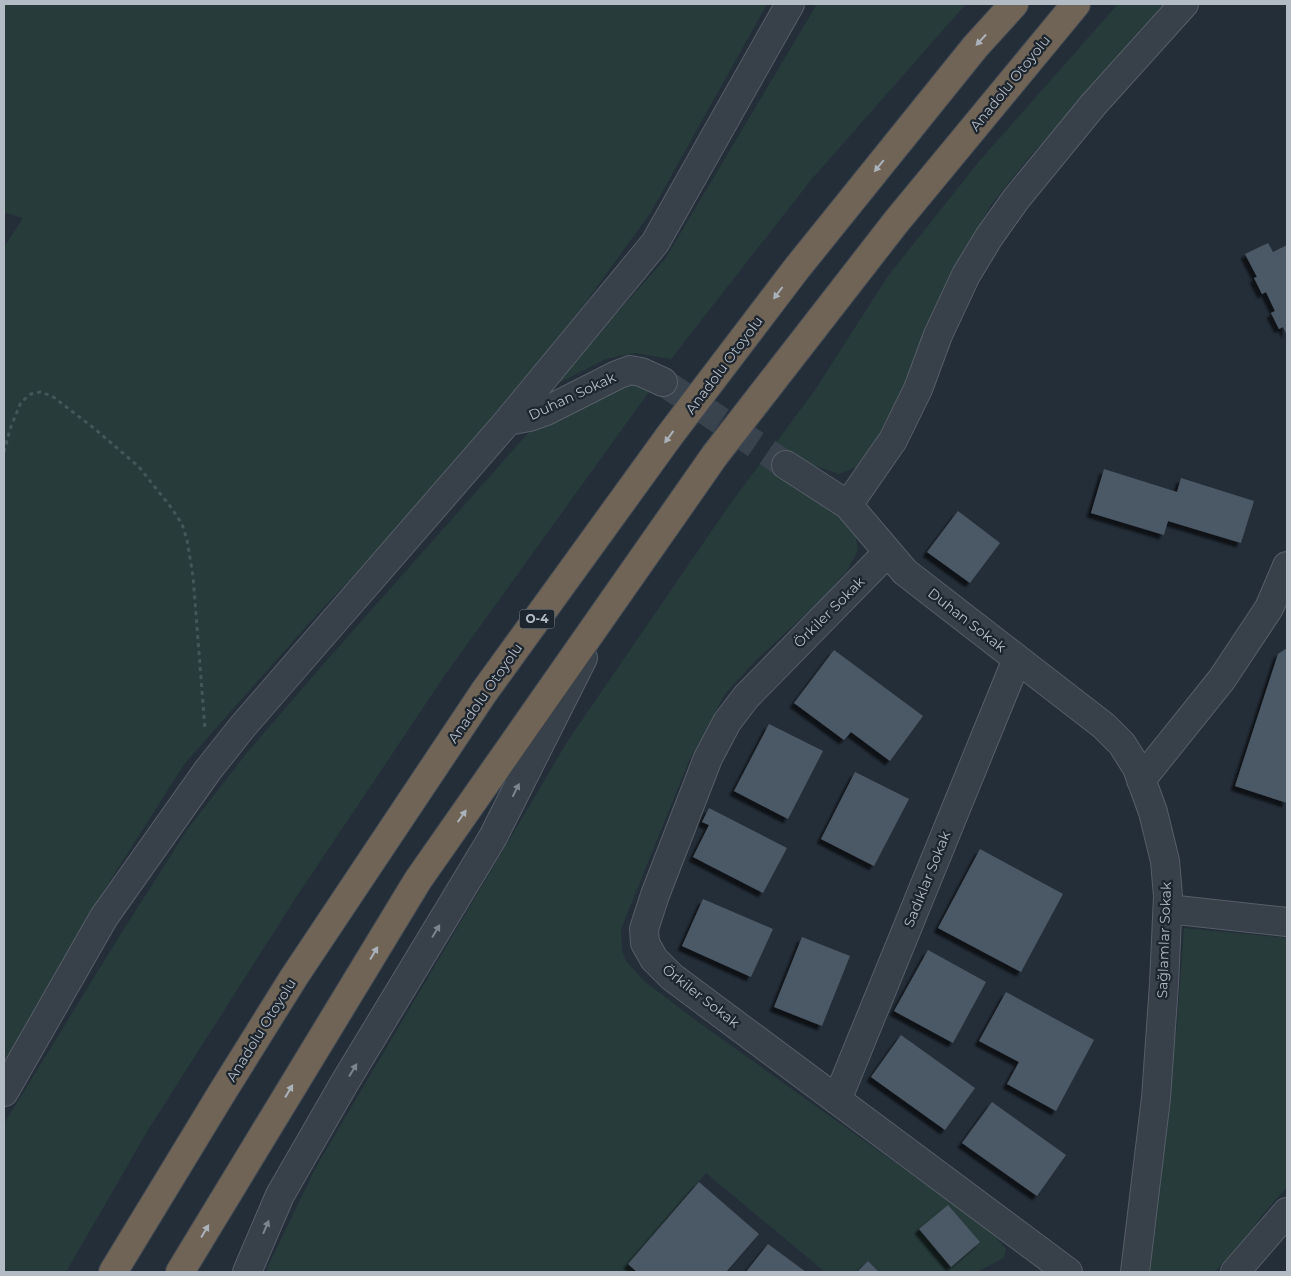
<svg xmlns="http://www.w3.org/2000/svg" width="1291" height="1276" viewBox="0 0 1291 1276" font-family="Montserrat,sans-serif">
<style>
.green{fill:#273b3b}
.building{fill:#4c5865;filter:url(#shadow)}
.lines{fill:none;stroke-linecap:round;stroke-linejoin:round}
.minor-tunnel{stroke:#39434e;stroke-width:28;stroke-dasharray:28 14;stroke-linecap:butt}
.minor-casing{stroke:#565e68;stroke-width:30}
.highway-casing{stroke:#434b55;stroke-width:30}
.path{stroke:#445658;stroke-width:3;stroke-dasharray:4 4;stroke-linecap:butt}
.minor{stroke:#38404a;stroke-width:28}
.highway{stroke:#6f6455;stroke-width:28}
.oneway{fill:#acb2ba}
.oneway2{fill:#7c848e}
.labels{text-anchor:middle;stroke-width:4.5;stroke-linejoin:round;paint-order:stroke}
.shield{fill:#1d252f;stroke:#868e98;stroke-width:1}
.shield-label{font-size:12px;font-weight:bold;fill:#b3bbc5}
.street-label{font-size:14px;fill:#b3bbc5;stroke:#1d252f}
</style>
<defs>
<filter id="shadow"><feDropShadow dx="-4.5" dy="4.5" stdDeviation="1" flood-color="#0009"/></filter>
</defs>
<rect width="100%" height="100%" fill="#242e39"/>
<path class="green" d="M 4,4 L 767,4 L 651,212 L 581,309 L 431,493 L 312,620 L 185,763 L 98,900 L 31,1019 L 4,1065 L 4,247 L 23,218 L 4,212 Z
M 817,4 L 966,4 L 811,180 L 671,359 L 635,353 L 606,359 L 551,387 L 665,259 Z
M 1118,4 L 1166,4 L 1027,160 L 991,205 L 956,265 L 918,355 L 873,449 L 855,468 L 839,474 L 792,458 L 838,515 L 855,532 L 858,550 L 847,571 L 819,602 L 755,661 L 725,694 L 689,761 L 621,929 L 622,950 L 626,961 L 644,981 L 698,1022 L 977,1221 L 995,1236 L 1006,1249 L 1004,1258 L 977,1272 L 879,1272 L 868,1261 L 857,1272 L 825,1272 L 706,1173 L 628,1264 L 637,1272 L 267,1272 L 268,1266 L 316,1167 L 567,742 L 730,504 L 813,393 L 888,276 L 981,159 Z
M 629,383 L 651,389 L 445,675 L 295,899 L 148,1130 L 66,1272 L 4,1272 L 4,1124 L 117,940 L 187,830 L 245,755 L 327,660 L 529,432 L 614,388 Z
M 1184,928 L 1287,938 L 1287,1187 L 1260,1218 L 1243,1245 L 1214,1272 L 1147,1272 L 1177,1024 Z"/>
<path class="building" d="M 1268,243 L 1273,252 L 1287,245 L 1287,335 L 1283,327 L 1279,329 L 1271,313 L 1275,311 L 1266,292 L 1262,294 L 1254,278 L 1257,277 L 1245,254 Z
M 1104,469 L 1177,492 L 1181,478 L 1254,501 L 1241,543 L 1168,521 L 1164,535 L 1091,513 Z
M 958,511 L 1000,543 L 970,583 L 927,552 Z
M 1287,648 L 1287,803 L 1235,786 L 1278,654 Z
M 834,650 L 923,716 L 890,761 L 851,732 L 844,740 L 794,703 Z
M 769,724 L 823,751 L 788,819 L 734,791 Z
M 855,772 L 909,799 L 874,866 L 821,839 Z
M 709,808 L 787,848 L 763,893 L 693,857 L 709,825 L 702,822 Z
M 980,849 L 1063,894 L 1021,972 L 938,928 Z
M 703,899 L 773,929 L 751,977 L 682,946 Z
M 802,937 L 850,956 L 822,1026 L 774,1007 Z
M 928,950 L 986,982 L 953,1043 L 894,1011 Z
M 1006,992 L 1094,1040 L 1056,1111 L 1007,1084 L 1019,1062 L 979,1041 Z
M 901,1035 L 975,1088 L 945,1130 L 871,1077 Z
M 992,1102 L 1066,1155 L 1037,1196 L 962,1143 Z
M 699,1182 L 759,1234 L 726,1272 L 637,1272 L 628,1264 Z
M 948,1205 L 980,1242 L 951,1267 L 919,1229 Z
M 768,1244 L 806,1272 L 746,1272 Z
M 868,1261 L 879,1272 L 857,1272 Z"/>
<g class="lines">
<path class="minor-tunnel" d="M 663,382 L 786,465"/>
<g class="minor-casing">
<path id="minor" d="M 508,421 L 529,417 L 546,411 L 617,375 L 630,370 L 641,372 L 663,382
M 786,465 L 848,505 L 905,572 L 1104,726 L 1122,744 L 1137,768 L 1153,812 L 1165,861 L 1168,896 L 1164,984 L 1156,1098 L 1135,1272
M 848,505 L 893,440 L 918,389 L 938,335 L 966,275 L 989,237 L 1016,199 L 1093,105 L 1184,4
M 888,552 L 746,697 L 727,722 L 708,758 L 655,895 L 644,929 L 645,943 L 654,959 L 672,977 L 1068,1272
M 1141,780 L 1222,679 L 1269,608 L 1287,566
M 1168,909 L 1287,922
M 4,1092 L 104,917 L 208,770 L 243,726 L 508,421 L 655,243 L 790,4
M 837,1100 L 1017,659
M 247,1272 L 280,1195 L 345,1082 L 493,837 L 583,658
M 1235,1272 L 1287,1212"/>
</g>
<g class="highway-casing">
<path id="highway" d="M 113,1272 L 223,1091 L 294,977 L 484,692 L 670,435 L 797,268 L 975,47 L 1014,4
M 180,1272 L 418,880 L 715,455 L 896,222 L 1076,4"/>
</g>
<path class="path" d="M 4,452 L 10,429 L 21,402 L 31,394 L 40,392 L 52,396 L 95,429 L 139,467 L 170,506 L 182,524 L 187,540 L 193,576 L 205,729"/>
<use href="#minor" class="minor"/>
<use href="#highway" class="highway"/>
</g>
<defs><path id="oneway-solid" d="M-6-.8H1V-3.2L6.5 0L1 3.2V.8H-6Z" transform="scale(1.25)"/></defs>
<g class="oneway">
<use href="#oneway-solid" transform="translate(981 40) rotate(133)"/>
<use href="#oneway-solid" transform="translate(879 166) rotate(129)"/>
<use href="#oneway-solid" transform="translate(778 293) rotate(127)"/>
<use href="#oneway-solid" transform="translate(669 437) rotate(126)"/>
<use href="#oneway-solid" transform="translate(462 816) rotate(-55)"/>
<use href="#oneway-solid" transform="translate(374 953) rotate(-59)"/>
<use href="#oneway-solid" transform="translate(289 1091) rotate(-59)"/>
<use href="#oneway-solid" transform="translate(205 1231) rotate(-59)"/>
</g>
<g class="oneway2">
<use href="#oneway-solid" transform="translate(516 790) rotate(-63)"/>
<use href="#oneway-solid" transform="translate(436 931) rotate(-59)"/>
<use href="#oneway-solid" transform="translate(353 1070) rotate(-59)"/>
<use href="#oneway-solid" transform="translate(266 1227) rotate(-67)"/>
</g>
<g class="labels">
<rect class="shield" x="519.5" y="609.5" width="35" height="19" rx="4"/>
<g class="shield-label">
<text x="537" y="623">O-4</text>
</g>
<g class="street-label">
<text transform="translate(1010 83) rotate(-51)" y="5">Anadolu Otoyolu</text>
<text transform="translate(724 365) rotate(-53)" y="5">Anadolu Otoyolu</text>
<text transform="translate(572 396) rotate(-25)" y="5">Duhan Sokak</text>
<text transform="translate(829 612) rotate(-45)" y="5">Örkiler Sokak</text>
<text transform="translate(967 620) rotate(38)" y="5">Duhan Sokak</text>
<text transform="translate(485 693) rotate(-55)" y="5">Anadolu Otoyolu</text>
<text transform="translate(927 879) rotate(-68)" y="5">Sadıklar Sokak</text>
<text transform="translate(1164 940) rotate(-88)" y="5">Sağlamlar Sokak</text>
<text transform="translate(701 996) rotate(38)" y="5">Örkiler Sokak</text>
<text transform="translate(261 1030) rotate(-58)" y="5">Anadolu Otoyolu</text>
</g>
</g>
<rect width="1291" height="1276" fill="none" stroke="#b3bbc5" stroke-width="10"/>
</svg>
